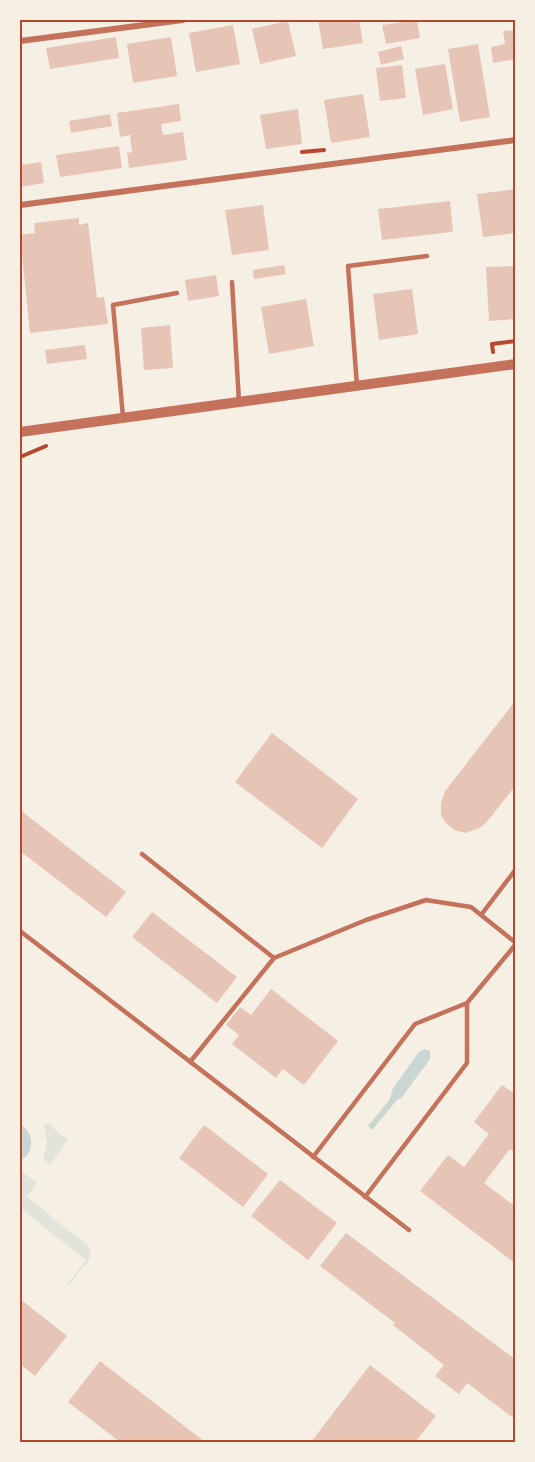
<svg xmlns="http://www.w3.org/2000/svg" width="535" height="1462" viewBox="0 0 535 1462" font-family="Rubik,sans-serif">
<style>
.green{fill:#e2e4dc}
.water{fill:#c9d6d2}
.building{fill:#e6c5b7}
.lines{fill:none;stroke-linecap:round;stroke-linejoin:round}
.path{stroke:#b5482f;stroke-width:4}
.service{stroke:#c5725c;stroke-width:4.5}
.minor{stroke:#c5725c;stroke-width:6}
.tertiary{stroke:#c5725c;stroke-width:10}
.neatline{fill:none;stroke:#b5482f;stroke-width:2}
</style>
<rect width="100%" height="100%" fill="#f6efe4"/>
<path class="green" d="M 47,1123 L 68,1140 L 50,1165 L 43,1159 L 47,1142 L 44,1125 Z
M 20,1170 L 37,1183 L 27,1197 L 87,1245 L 91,1250 L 89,1260 L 68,1286 L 67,1285 L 86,1260 L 20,1208 Z"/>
<path class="water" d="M 425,1049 L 430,1051 L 430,1059 L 402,1097 L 396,1101 L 372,1130 L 368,1126 L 390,1099 L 393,1088 L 419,1052 Z
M 20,1124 C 35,1134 35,1152 20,1161 Z"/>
<path class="building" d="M 318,20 L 359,20 L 363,43 L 323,49 Z
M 417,20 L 420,38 L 386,44 L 382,25 Z
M 288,21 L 296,56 L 260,64 L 252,29 Z
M 233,25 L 240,64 L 196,72 L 189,33 Z
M 516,30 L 516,59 L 493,63 L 491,47 L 505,44 L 503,31 Z
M 116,37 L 119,58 L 50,69 L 46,48 Z
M 171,37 L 177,76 L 133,83 L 127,44 Z
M 478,44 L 490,117 L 460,122 L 448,49 Z
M 401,46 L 404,59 L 381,65 L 378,52 Z
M 445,64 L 453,109 L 423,115 L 415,69 Z
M 402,65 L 406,98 L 380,101 L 376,68 Z
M 363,94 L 370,137 L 331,143 L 324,100 Z
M 179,104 L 181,121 L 161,124 L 163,135 L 183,132 L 187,160 L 129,168 L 127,153 L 132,152 L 130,135 L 120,137 L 117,113 Z
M 298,109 L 302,144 L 266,149 L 260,115 Z
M 110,114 L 112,126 L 71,133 L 69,121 Z
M 119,146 L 122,168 L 60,177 L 56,155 Z
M 41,162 L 44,183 L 20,187 L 20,165 Z
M 516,189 L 516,233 L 483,237 L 477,194 Z
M 450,201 L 453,232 L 382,240 L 378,209 Z
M 263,205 L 269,250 L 232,255 L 225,210 Z
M 79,218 L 79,225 L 88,223 L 97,298 L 104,297 L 108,324 L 30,333 L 20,235 L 35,233 L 34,223 Z
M 284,265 L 286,274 L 254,279 L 253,270 Z
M 516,266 L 516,319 L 489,321 L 486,267 Z
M 216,275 L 219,296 L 188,301 L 185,280 Z
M 412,289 L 418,334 L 379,340 L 373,294 Z
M 306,299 L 314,346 L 269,354 L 261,307 Z
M 170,325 L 173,368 L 144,370 L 141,328 Z
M 85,345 L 87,359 L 47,364 L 45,350 Z
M 516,700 L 516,785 L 486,823 L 480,828 L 465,833 L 454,830 L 445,822 L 441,815 L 441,803 L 445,791 Z
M 272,733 L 358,799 L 322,848 L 235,782 Z
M 20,810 L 126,892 L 106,917 L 20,851 Z
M 152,912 L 237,977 L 217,1003 L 132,937 Z
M 271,989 L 338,1041 L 304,1085 L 283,1069 L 276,1078 L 232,1044 L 239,1035 L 226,1025 L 240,1007 L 251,1015 Z
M 502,1085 L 516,1095 L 516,1153 L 510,1149 L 484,1183 L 516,1207 L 516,1264 L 420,1191 L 448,1155 L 464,1167 L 489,1134 L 474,1122 Z
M 204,1125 L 268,1174 L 243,1207 L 179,1158 Z
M 280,1180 L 337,1223 L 308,1260 L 251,1216 Z
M 346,1233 L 516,1360 L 516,1420 L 467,1383 L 459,1394 L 435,1376 L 444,1365 L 393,1325 L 395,1323 L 320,1266 Z
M 20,1299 L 67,1336 L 35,1376 L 20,1364 Z
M 100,1361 L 205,1442 L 120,1442 L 68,1402 Z
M 370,1365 L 436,1416 L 415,1442 L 311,1442 Z"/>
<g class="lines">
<path class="path" d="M 302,152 L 324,150
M 493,352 L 492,344 L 516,341
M 20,457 L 46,446"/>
<path class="service" d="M 232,282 L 239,402
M 357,386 L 348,266 L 427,256
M 123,417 L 113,305 L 177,293
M 142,854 L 274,958 L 190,1062
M 481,915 L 516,943
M 20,931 L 409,1230
M 274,958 L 366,920 L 426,900 L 471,907 L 481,915 L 516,869
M 313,1157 L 415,1024 L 467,1003 L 516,944
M 365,1197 L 467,1063 L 467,1003"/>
<path class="minor" d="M 20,41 L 183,20
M 20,205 L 516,140"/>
<path class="tertiary" d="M 20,432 L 516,364"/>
</g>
<rect width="535" height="1462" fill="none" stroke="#f6efe4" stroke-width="42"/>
<rect x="21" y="21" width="493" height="1420" class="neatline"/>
</svg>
